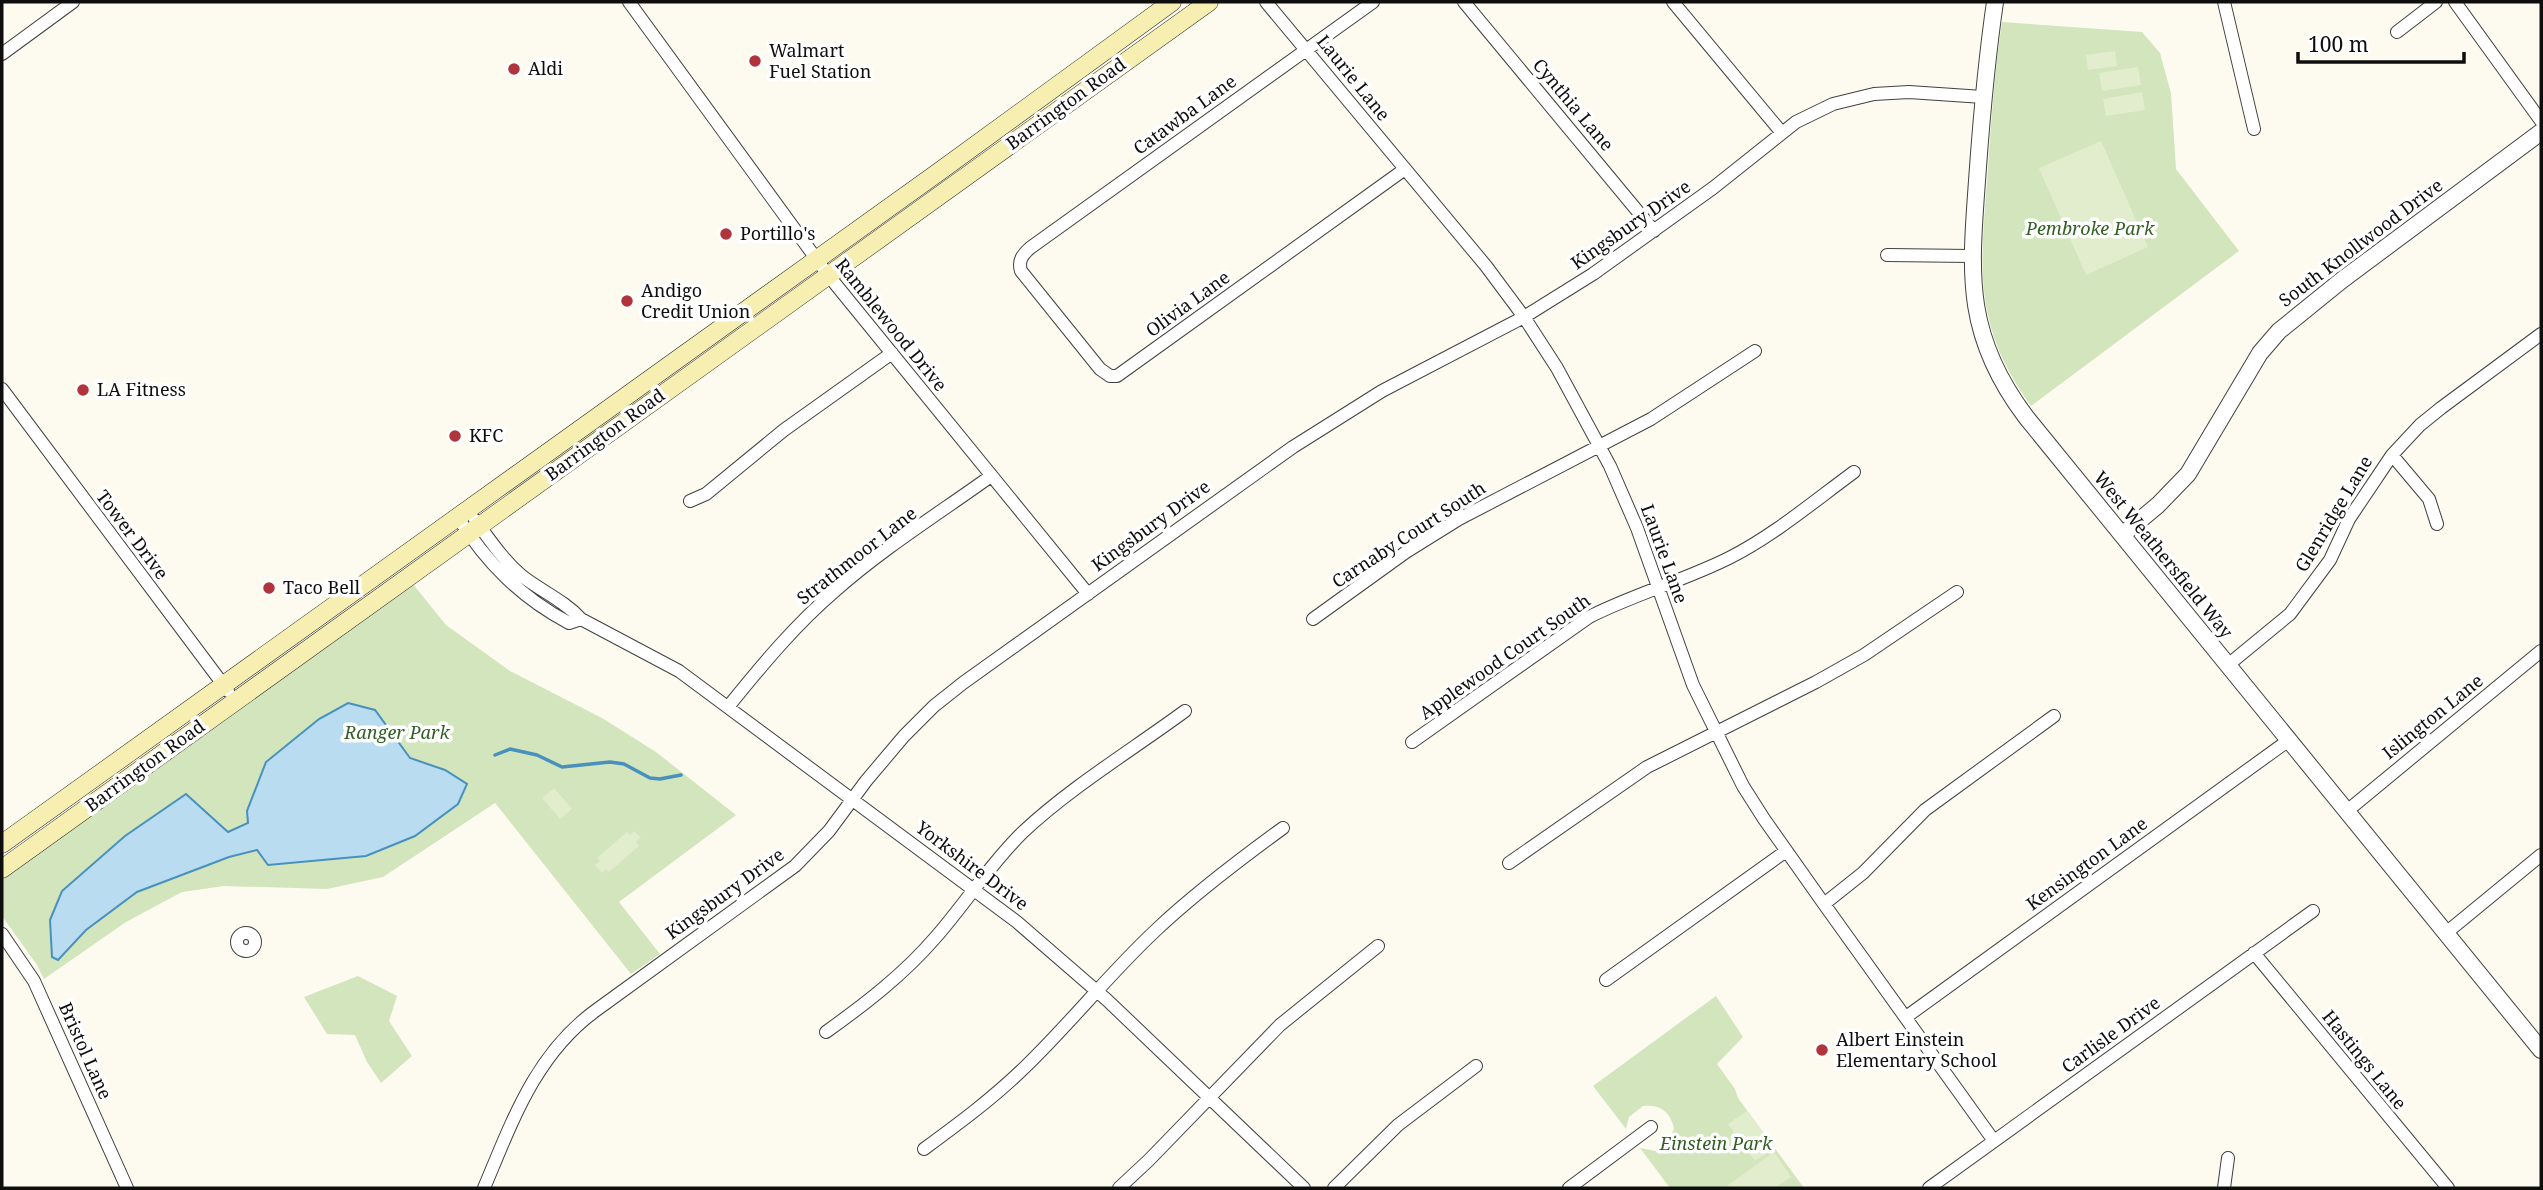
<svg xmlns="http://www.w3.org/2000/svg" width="2543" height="1190" viewBox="0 0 2543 1190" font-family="'Noto Serif',serif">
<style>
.green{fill:#d2e5bc}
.pitch{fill:#e2edcd}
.water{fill:#b9dcf0;stroke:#4891bf;stroke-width:2}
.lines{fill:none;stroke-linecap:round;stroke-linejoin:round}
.stream{stroke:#4891bf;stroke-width:3.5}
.minor-casing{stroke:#414141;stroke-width:14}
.tertiary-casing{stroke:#414141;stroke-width:18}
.secondary-casing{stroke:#303030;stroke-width:19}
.minor{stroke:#fff;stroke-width:12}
.tertiary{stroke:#fff;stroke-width:16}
.secondary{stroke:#f7eeb1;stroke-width:18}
.poi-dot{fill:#af343b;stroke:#fff;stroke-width:2.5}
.labels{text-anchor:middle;stroke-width:7;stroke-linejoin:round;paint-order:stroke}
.poi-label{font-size:18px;fill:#0e0e0e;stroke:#fff;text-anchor:start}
.street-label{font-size:18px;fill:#0e0e0e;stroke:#fff}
.park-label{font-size:18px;font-style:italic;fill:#315f24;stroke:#fff}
</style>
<rect width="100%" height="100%" fill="#fdfbf0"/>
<path class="green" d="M 2002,22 L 2142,32 L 2160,53 L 2171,93 L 2176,169 L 2239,251 L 2031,406 C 2011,378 1995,349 1988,315 C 1978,271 1984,226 1987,182 C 1991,128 1994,75 2002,22 Z
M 412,583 L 446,625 L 510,671 L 602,718 L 656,752 L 736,815 L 619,902 L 660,954 L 631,974 L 495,803 L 383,877 L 327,889 L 224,886 L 182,892 L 126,922 L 44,979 L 37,965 L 2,916 L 2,878 Z
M 358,976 L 397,996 L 389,1021 L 412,1056 L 381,1083 L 367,1062 L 355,1035 L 327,1034 L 304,997 Z
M 1716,996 L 1743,1037 L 1717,1064 L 1735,1089 L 1738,1098 L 1804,1188 L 1670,1188 L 1640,1148 L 1656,1151 L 1669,1142 L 1674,1128 C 1670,1111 1659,1104 1643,1106 L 1629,1117 L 1626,1129 L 1593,1086 Z"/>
<path class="pitch" d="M 2115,51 L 2117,66 L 2088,70 L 2086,55 Z
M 2138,67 L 2141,85 L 2102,91 L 2099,73 Z
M 2142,92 L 2145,110 L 2106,116 L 2103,99 Z
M 2101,141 L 2148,247 L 2086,275 L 2039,168 Z
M 554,788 L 572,809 L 560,819 L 542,798 Z
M 634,831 L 641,838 L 636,842 L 639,846 L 609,872 L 606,869 L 602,873 L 595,865 L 600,861 L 597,858 L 627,832 L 630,835 Z
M 1747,1111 L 1774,1148 L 1755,1161 L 1728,1124 Z
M 1774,1152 L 1791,1177 L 1775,1188 L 1729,1188 L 1727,1186 Z"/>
<path class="water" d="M 348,703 L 375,710 L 410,758 L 445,770 L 467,784 L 458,804 L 415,836 L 366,856 L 268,865 L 257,850 L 229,857 L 137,892 L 86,930 L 58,960 L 52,957 L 50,920 L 62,891 L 125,836 L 186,794 L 228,832 L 248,823 L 247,811 L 266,762 L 319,719 Z"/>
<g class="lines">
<path class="stream" d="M 495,755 L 510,749 L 537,755 L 562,767 L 610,762 L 624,764 L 650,778 L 660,779 L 681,775"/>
<g class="minor-casing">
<path id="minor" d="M 629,2 L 828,275 L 1088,594
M 1266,2 L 1486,266 L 1524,317 L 1557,368 L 1610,466 L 1637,528 L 1693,685 L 1743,786 L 1764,819 L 1824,904 L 1994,1141
M 1373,2 L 1030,248 C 1022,255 1018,261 1021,271 L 1100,369 L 1110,376 L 1117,376 L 1405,169
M 1464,2 L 1654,231
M 1673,2 L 1782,133
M 2224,2 L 2254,129
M 2455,2 L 2541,121
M 2397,32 L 2436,2
M 2,54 L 73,2
M 1887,255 L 1971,256
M 2,389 L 228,691
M 2392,455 L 2429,499 L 2437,524
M 690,501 L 706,494 L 784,430 L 892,353
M 457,516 C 486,562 520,597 569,623 L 581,619
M 475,520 C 490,540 503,560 522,576 C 541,591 565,601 581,619 L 679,671 L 1017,922 L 1107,1000 L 1304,1188
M 1313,619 L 1406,552 L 1459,519 L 1651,419 L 1755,351
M 2228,665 L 2290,614 L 2330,560 L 2349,519 L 2392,455 L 2420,425 L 2441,408 L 2541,334
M 728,707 C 762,665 795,625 836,590 C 882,549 941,512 991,476
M 1412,742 L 1589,617 C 1634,594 1683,581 1729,558 C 1773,536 1813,502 1854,472
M 2347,811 L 2541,651
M 1509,863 L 1647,767 L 1816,682 L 1864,655 L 1957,592
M 1824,904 L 1863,873 L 1925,810 L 2054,716
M237 942a9 9 0 1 1 18 0a9 9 0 1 1-18 0Z
M 2446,933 L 2541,855
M 2,934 L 34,981 L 127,1188
M 2254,953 L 2448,1188
M 1606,980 L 1786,851
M 1906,1017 L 2289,740
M 826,1032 C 865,1004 903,975 935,938 C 965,904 990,864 1023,832 C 1071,787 1132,750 1185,711
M 924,1149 C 958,1124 992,1099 1023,1069 C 1069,1025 1108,975 1155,931 C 1195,893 1239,860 1283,828
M 484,1188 C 512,1122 535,1055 595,1011 L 795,866 L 829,831 L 866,781 L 904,736 L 934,706 L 963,683 L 1293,447 L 1382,391 L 1524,317 L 1593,274 L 1713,188 L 1796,122 L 1833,104 L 1874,94 L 1909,92 L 1983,97
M 1119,1188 L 1149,1160 L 1280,1025 L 1378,946
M 1334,1188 L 1398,1125 L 1476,1066
M 1569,1188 L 1651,1127
M 1929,1188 L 2313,911
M 2224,1188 L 2228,1158"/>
</g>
<g class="tertiary-casing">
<path id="tertiary" d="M 1995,2 C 1987,57 1982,112 1978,167 C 1971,268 1961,331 2026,417 L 2541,1050
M 2122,535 L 2158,505 L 2188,474 L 2260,353 L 2279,331 L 2342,280 L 2541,132"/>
</g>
<g class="secondary-casing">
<path id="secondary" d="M 2,844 L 940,171 L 1172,2
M 2,869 L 1209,2"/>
</g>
<use href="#minor" class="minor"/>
<use href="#tertiary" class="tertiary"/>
<use href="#secondary" class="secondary"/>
</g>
<g class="poi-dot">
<circle cx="755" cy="61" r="7"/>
<circle cx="514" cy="69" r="7"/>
<circle cx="726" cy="234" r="7"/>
<circle cx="627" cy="301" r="7"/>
<circle cx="83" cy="390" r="7"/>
<circle cx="455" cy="436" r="7"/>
<circle cx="269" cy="588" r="7"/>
<circle cx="1822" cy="1050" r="7"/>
</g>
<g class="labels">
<g class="poi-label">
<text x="769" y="57">Walmart<tspan x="769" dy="21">Fuel Station</tspan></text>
<text x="528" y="75">Aldi</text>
<text x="740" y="240">Portillo's</text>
<text x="641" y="297">Andigo<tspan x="641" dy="21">Credit Union</tspan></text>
<text x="97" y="396">LA Fitness</text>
<text x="469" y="442">KFC</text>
<text x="283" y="594">Taco Bell</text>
<text x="1836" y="1046">Albert Einstein<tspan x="1836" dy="21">Elementary School</tspan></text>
</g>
<g class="street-label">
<text transform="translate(1353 78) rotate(51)" y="6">Laurie Lane</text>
<text transform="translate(1066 104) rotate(-36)" y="6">Barrington Road</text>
<text transform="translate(1573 105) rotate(50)" y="6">Cynthia Lane</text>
<text transform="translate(1185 115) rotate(-36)" y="6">Catawba Lane</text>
<text transform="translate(1631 225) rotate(-35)" y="6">Kingsbury Drive</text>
<text transform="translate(2361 243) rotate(-37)" y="6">South Knollwood Drive</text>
<text transform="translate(1188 304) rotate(-36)" y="6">Olivia Lane</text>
<text transform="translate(891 325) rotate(51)" y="6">Ramblewood Drive</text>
<text transform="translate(605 435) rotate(-36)" y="6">Barrington Road</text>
<text transform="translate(2334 514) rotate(-59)" y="6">Glenridge Lane</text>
<text transform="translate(1151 526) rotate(-36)" y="6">Kingsbury Drive</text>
<text transform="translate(132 535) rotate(53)" y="6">Tower Drive</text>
<text transform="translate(1409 535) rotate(-33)" y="6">Carnaby Court South</text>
<text transform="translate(1664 554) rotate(70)" y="6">Laurie Lane</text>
<text transform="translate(2163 555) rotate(51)" y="6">West Weathersfield Way</text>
<text transform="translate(857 556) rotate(-38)" y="6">Strathmoor Lane</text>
<text transform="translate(1505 657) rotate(-35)" y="6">Applewood Court South</text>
<text transform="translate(2433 717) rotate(-39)" y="6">Islington Lane</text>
<text transform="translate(145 766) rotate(-36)" y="6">Barrington Road</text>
<text transform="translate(2087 864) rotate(-36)" y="6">Kensington Lane</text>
<text transform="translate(972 866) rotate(37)" y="6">Yorkshire Drive</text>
<text transform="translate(725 894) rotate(-36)" y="6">Kingsbury Drive</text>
<text transform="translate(2111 1035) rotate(-36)" y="6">Carlisle Drive</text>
<text transform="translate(85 1051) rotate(66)" y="6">Bristol Lane</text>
<text transform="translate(2364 1060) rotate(51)" y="6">Hastings Lane</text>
</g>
<g class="park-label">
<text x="2090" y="235">Pembroke Park</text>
<text x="397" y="739">Ranger Park</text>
<text x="1716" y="1150">Einstein Park</text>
</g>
</g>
<rect width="2543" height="1190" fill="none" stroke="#0e0e0e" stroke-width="7"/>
<path d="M2298 52v10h166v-10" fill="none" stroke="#0e0e0e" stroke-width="3.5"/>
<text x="2308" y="52" font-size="21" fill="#0e0e0e" stroke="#ffffff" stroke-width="5" paint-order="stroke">100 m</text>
</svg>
